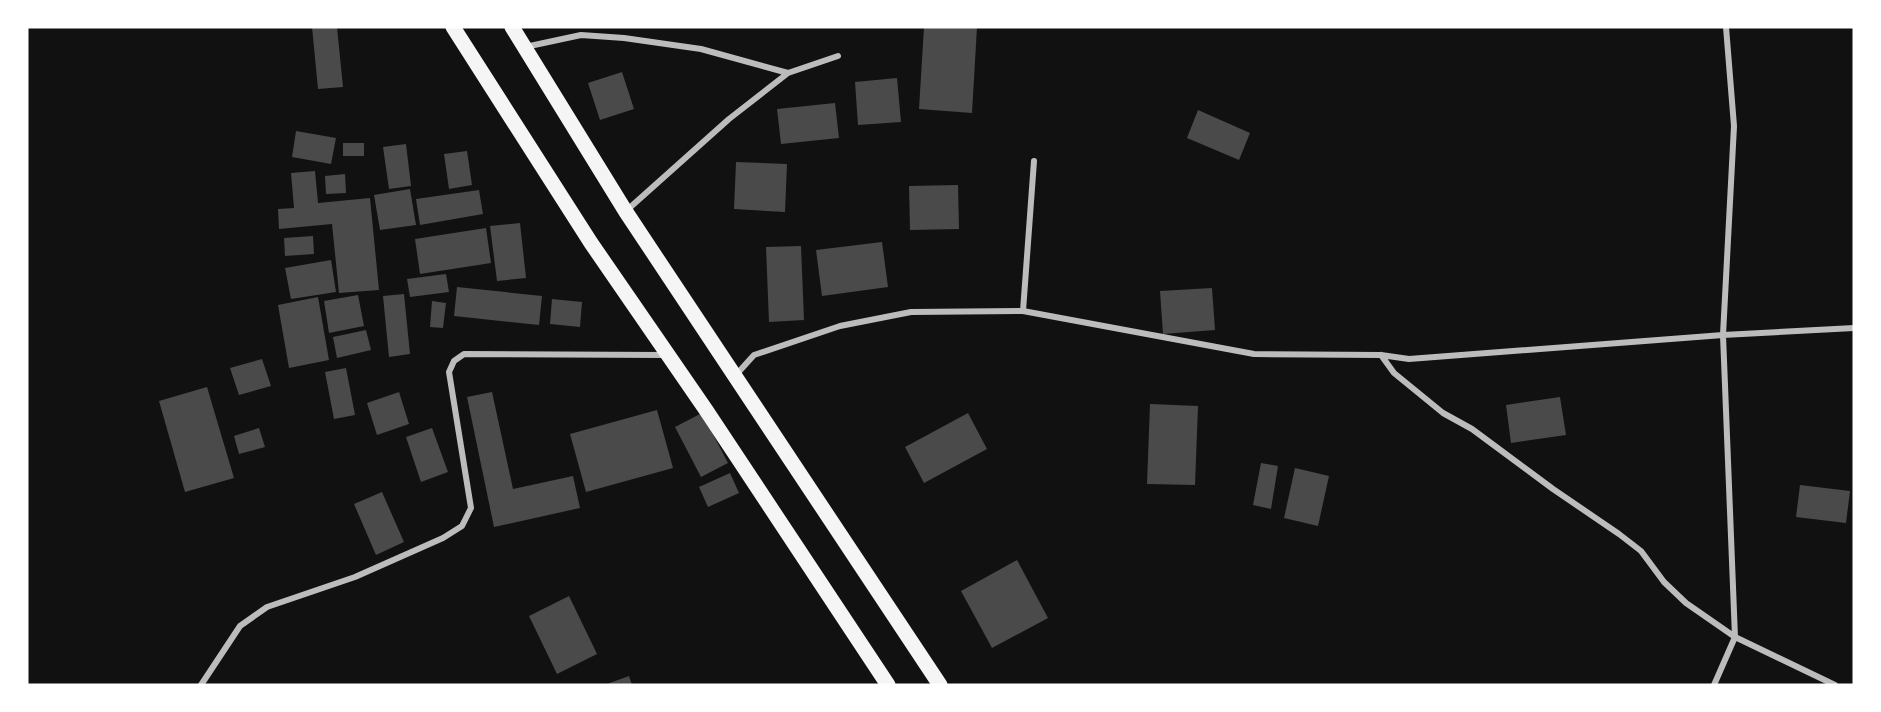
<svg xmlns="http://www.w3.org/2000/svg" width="1881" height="712" viewBox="0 0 1881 712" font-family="'Nunito Sans',sans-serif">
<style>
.building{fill:#4a4a4a}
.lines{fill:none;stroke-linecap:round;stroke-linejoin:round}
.minor{stroke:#bcbcbc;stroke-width:6}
.primary{stroke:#f5f5f5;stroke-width:15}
</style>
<rect width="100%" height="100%" fill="#111"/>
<path class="building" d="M 312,27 L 337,27 L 343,87 L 318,89 Z
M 924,27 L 977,27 L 972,113 L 919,109 Z
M 622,72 L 634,109 L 600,120 L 588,83 Z
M 897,78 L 901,122 L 858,125 L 855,82 Z
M 835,103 L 839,138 L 781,144 L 777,109 Z
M 1198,110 L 1250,133 L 1239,160 L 1187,138 Z
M 296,131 L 336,138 L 331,164 L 292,157 Z
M 343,143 L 364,143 L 364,156 L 343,156 Z
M 406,144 L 411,186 L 389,189 L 383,147 Z
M 467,151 L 472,185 L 449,189 L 444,154 Z
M 736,162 L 787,164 L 785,212 L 734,209 Z
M 315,171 L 318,203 L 370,198 L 379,290 L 339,293 L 332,224 L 279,229 L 278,209 L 294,208 L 291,173 Z
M 345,174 L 346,193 L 326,194 L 325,176 Z
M 958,185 L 959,229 L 910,230 L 909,186 Z
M 410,189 L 416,225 L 380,230 L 374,195 Z
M 479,190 L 483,214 L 420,225 L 416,199 Z
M 520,223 L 526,278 L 497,281 L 490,226 Z
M 486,228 L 491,263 L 420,274 L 415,239 Z
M 313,236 L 314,254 L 285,256 L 284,238 Z
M 882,242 L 888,287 L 822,296 L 816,250 Z
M 801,246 L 804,320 L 769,322 L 766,247 Z
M 331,260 L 336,292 L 291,299 L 285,268 Z
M 446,274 L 449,292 L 410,297 L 407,279 Z
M 457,287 L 542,296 L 539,325 L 454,316 Z
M 1212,288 L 1215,330 L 1163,334 L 1160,291 Z
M 404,294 L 410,354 L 389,357 L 383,296 Z
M 358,295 L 364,326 L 329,333 L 324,301 Z
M 318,297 L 329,360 L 289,368 L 278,305 Z
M 552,299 L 582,302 L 580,327 L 550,324 Z
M 432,301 L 446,303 L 443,328 L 430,327 Z
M 366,330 L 371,350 L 337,358 L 333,337 Z
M 262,359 L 271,386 L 239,395 L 230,368 Z
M 346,368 L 355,415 L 334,419 L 325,372 Z
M 207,387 L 234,478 L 185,492 L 159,401 Z
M 399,392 L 409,424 L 377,435 L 367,403 Z
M 492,392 L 513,489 L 573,476 L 580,508 L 494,527 L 467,397 Z
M 1560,397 L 1566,435 L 1511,443 L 1506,405 Z
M 1150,404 L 1198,406 L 1195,485 L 1147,484 Z
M 657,410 L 673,468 L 586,492 L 570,434 Z
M 702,413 L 728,463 L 701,477 L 675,427 Z
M 968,413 L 987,449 L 924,483 L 905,447 Z
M 259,428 L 265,447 L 239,454 L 234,436 Z
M 432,428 L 448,472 L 421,482 L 406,437 Z
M 1261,463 L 1278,466 L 1271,509 L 1253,505 Z
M 1295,468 L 1329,476 L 1318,526 L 1284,518 Z
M 730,473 L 739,493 L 708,507 L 699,487 Z
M 1800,485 L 1850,491 L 1846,523 L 1796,517 Z
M 382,492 L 404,542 L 376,555 L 354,504 Z
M 1017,560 L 1048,618 L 992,648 L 961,591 Z
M 569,596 L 597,654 L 557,674 L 529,616 Z
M 629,676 L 632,685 L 604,685 Z"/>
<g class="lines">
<path class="minor" d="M 525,47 L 581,35 L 624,38 L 701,49 L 788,73
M 626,211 L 729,119 L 788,73 L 838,56
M 1023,311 L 1034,161
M 1381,355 L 1394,373 L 1443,413 L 1472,429 L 1553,489 L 1619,534 L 1641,551 L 1664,582 L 1686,603 L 1735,637 L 1835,685
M 735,376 L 754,355 L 840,326 L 911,312 L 1023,311 L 1254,354 L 1381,355 L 1409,359 L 1723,335 L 1854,328
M 201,685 L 240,626 L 267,607 L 355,577 L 443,538 L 462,526 L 471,508 L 449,372 L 454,361 L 464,354 L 665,355
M 1714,685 L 1735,637 L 1723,335 L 1734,126 L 1726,27"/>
<path class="primary" d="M 453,27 L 591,243 L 706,410 L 888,685
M 512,27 L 626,212 L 940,685"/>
</g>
<rect width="1881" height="712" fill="none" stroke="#ffffff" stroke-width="57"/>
</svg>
